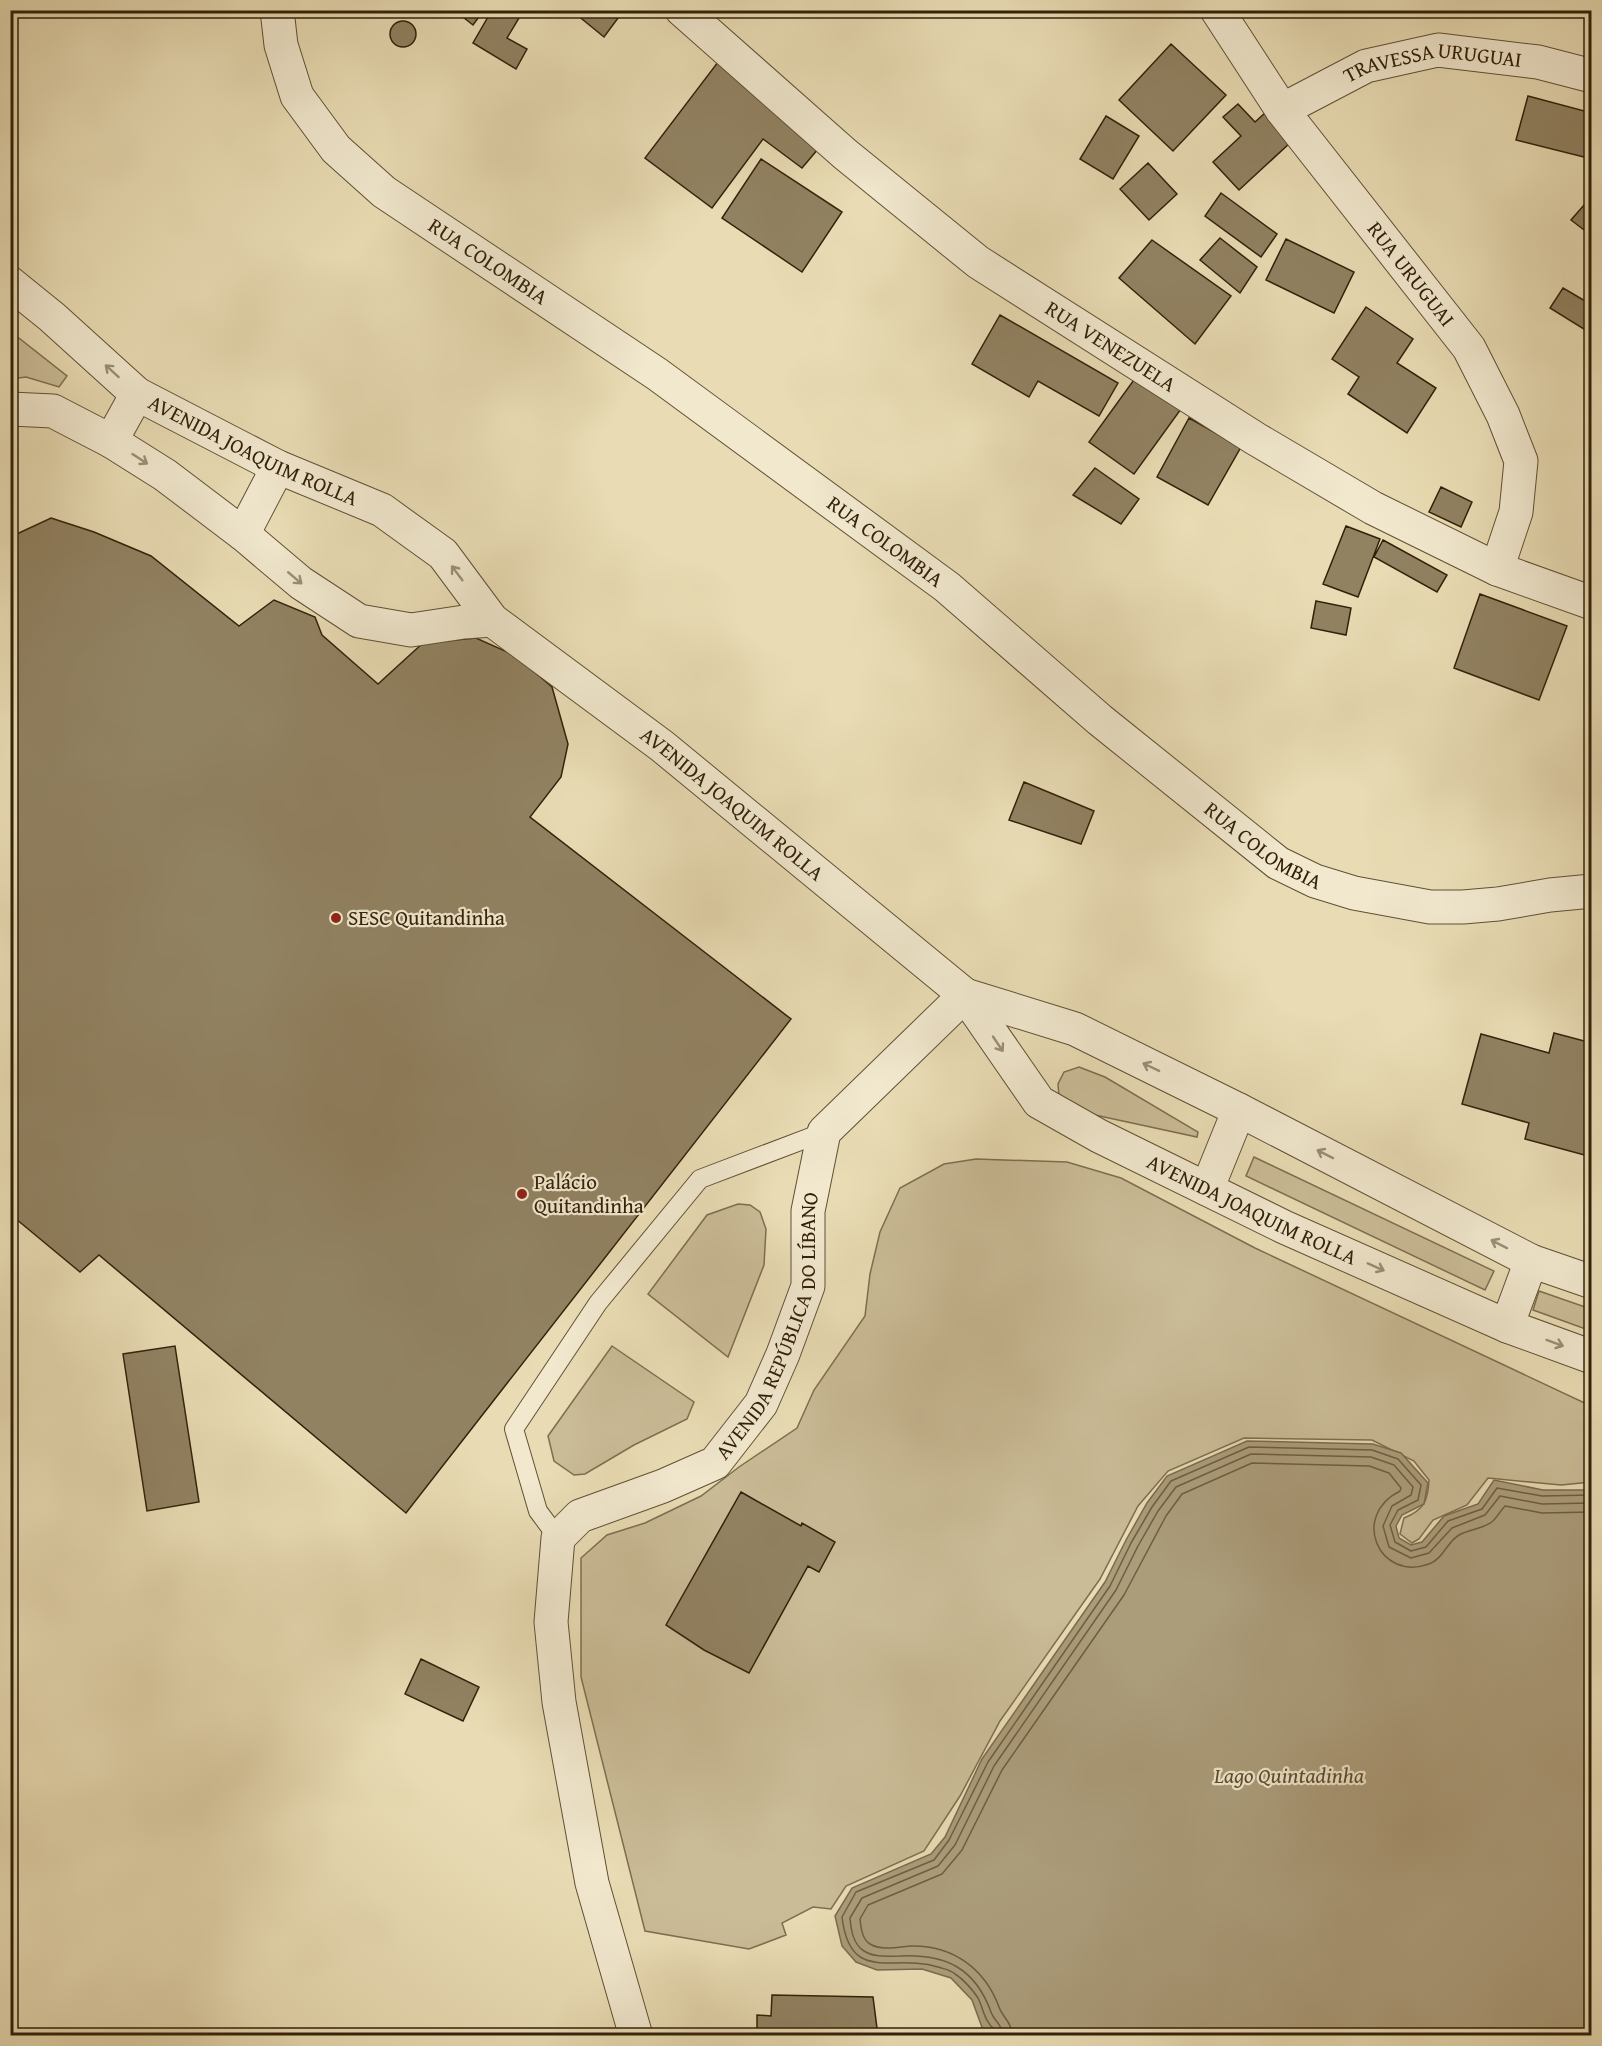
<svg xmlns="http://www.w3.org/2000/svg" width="1602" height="2046" viewBox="0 0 1602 2046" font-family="'Gentium Book Plus',serif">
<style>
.green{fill:#cabc97;stroke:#7e6e50;stroke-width:1.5}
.water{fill:#ab9c7a;stroke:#7b6b4d;stroke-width:1.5}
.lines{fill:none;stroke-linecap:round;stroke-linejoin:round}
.shore{stroke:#6e5e42;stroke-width:1.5}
.building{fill:#918262;stroke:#32210a;stroke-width:1.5}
.service-casing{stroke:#605034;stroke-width:20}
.minor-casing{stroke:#605034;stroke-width:35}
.tertiary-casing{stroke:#605034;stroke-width:35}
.service{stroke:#f1e8ce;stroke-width:18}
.minor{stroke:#f1e8ce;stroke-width:33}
.tertiary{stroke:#f1e8ce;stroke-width:33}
.oneway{stroke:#9b8e76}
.poi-dot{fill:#8f2418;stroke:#f1e8ce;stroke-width:2}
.labels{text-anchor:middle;stroke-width:4.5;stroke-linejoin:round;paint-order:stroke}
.street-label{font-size:21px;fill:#32210a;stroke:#f1e8ce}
.poi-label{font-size:21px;fill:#32210a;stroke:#f1e8ce;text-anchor:start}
.water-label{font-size:22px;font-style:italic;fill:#5c4c31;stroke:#f1e8ce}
</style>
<rect width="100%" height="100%" fill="#e9dcb4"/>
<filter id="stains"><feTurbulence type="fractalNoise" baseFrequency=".00333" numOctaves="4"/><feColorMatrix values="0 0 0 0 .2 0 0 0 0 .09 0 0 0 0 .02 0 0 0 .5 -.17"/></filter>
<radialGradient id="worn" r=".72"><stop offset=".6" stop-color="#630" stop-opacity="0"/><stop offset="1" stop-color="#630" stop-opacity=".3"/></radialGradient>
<path class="green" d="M 10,331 L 67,376 L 59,387 L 26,377 L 11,379 Z
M 1079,1067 L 1105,1077 L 1198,1132 L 1197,1137 L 1095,1115 L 1072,1107 L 1059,1097 L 1058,1084 L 1064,1072 Z
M 1254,1157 L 1494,1271 L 1485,1290 L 1246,1176 Z
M 976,1159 L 1067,1162 L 1121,1178 L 1255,1248 L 1591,1406 L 1591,1482 L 1561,1485 L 1488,1478 L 1467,1505 L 1433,1520 L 1419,1539 L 1412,1543 L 1400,1534 L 1404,1518 C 1424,1510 1428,1501 1429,1480 L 1414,1461 L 1372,1440 L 1244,1438 L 1168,1471 L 1138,1506 L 1100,1579 L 1000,1721 L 960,1796 L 924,1851 L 846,1886 L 831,1909 L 813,1907 L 782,1923 L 786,1935 L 749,1949 L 645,1931 L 581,1677 L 581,1558 L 607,1535 L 645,1523 L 701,1496 L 739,1467 L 797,1428 L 814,1390 L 865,1316 L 870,1274 L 880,1232 L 900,1188 L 944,1164 Z
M 738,1204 L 750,1205 L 760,1212 L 766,1229 L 764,1265 L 728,1357 L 648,1294 L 707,1215 Z
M 1539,1291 L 1591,1309 L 1591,1331 L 1533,1310 Z
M 612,1346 L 694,1402 L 687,1419 L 634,1445 L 585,1474 L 574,1475 L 554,1461 L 548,1436 Z"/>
<path class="water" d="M 1247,1441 L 1373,1444 L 1401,1453 L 1428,1483 L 1424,1504 L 1402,1515 L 1396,1526 L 1399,1538 L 1411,1545 L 1422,1542 L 1444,1516 L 1478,1504 L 1494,1480 L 1543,1490 L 1591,1490 L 1591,2035 L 995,2035 L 983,2030 L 972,2000 L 951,1978 L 922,1969 L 877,1970 L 856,1962 L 842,1946 L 835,1916 L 852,1888 L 931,1854 L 945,1837 L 982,1759 L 1105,1582 L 1126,1540 L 1147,1503 L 1167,1476 Z"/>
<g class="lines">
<path class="shore" d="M 996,2036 L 995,2030 C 984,2021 984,2010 978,1998 C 973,1990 963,1979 955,1974 C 951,1970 944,1969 938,1967 C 893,1953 850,1985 842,1917 L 856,1892 L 934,1860 L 949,1840 L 988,1762 L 1110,1586 L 1131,1543 L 1152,1507 L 1171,1481 L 1249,1447 L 1372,1450 L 1398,1459 L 1421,1485 L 1418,1500 L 1398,1510 L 1390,1525 L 1395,1542 L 1411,1551 L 1426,1547 L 1448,1521 L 1482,1509 L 1497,1488 L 1542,1496 L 1592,1495
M 1003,2036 C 1003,2025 994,2021 991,2012 C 975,1968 946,1954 900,1956 C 889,1956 875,1958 864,1951 C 853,1944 851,1930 850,1918 L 862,1898 L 938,1866 L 955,1845 L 994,1766 L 1116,1590 L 1138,1546 L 1158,1511 L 1176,1487 L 1251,1454 L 1371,1457 L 1394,1465 L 1413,1487 L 1411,1495 L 1392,1506 L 1383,1526 L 1389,1547 L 1411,1558 L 1429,1553 L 1452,1528 L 1485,1515 L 1500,1496 L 1542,1504 L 1592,1503
M 1012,2036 C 1012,2022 1003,2018 999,2007 C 985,1969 953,1945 911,1946 C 899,1947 881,1951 870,1944 C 862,1939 861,1928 860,1919 L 868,1905 L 942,1874 L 962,1850 L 1002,1770 L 1124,1595 L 1166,1516 L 1182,1494 L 1252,1463 L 1369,1466 L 1389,1473 L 1401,1488 L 1400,1491 C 1350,1516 1379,1582 1429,1564 C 1443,1559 1447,1542 1459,1535 C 1469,1529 1484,1529 1493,1521 C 1498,1516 1501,1510 1505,1506 L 1542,1513 L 1592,1512"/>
</g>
<path class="building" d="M 454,10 L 484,10 L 473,25 Z
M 492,10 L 507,10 L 519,18 L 507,38 L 527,49 L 516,69 L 473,43 Z
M 571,10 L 624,10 L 604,37 Z
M390 34a13 13 0 1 1 26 0a13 13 0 1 1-26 0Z
M 1171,44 L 1226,95 L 1173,151 L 1119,100 Z
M 718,62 L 818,149 L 802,168 L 763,139 L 712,208 L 645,158 Z
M 1528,96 L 1592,113 L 1592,159 L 1516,140 Z
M 1238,104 L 1255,122 L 1265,113 L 1291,142 L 1239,190 L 1213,162 L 1241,136 L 1223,117 Z
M 1106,116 L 1139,136 L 1113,179 L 1080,159 Z
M 761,159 L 842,212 L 802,272 L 722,218 Z
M 1148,163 L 1177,194 L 1149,220 L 1120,189 Z
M 1221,193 L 1277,234 L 1261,257 L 1205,216 Z
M 1592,196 L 1592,236 L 1571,220 Z
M 1220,238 L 1257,267 L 1240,293 L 1200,260 Z
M 1286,239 L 1354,272 L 1334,313 L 1266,280 Z
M 1152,240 L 1231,296 L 1195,344 L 1119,278 Z
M 1563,288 L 1592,305 L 1592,323 L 1587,331 L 1550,308 Z
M 1366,307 L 1413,339 L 1397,363 L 1436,388 L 1407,433 L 1348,394 L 1359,377 L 1332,359 Z
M 1000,315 L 1118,383 L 1099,416 L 1038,381 L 1029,397 L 972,364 Z
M 1136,377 L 1181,409 L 1134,474 L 1089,442 Z
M 1189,418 L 1241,447 L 1208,505 L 1157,477 Z
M 1095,468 L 1139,499 L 1121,524 L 1073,495 Z
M 1441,487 L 1472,502 L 1461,527 L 1429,512 Z
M 51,518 L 94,532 L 151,556 L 239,626 L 274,600 L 315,617 L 322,635 L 378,684 L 423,643 L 476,638 L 516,656 L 552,687 L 568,744 L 561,777 L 530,817 L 791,1019 L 406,1513 L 99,1255 L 80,1272 L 10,1214 L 10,540 L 19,533 Z
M 1346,526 L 1380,539 L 1358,597 L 1323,584 Z
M 1383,540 L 1447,575 L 1437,592 L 1374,557 Z
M 1480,594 L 1567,626 L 1539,700 L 1454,668 Z
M 1316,601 L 1351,608 L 1346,635 L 1311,628 Z
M 1024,782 L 1094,811 L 1081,844 L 1009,820 Z
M 1554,1033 L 1592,1043 L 1589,1061 L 1592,1061 L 1592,1157 L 1525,1139 L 1529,1123 L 1462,1104 L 1481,1034 L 1549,1053 Z
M 175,1346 L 199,1502 L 147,1511 L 123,1354 Z
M 741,1492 L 801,1526 L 802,1523 L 835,1542 L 819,1572 L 808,1566 L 749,1673 L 704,1650 L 666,1625 Z
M 421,1659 L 479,1687 L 463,1721 L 405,1694 Z
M 772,1995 L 873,1997 L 878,2036 L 757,2036 L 757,2015 L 771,2016 Z"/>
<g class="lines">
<g class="service-casing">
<path id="service" d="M 558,1538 L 538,1511 L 514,1429 L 598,1303 L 700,1179 L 824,1132"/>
</g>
<g class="minor-casing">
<g id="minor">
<path id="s1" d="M 277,10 L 281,45 L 297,96 L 336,149 L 384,192 L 657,374 L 947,587 L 1100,720 L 1278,863 L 1315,881 L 1354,893 L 1430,907 L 1463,907 L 1498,904 L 1550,895 L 1592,891"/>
<path id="s2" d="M 682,10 L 845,154 L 978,262 L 1256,439 L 1373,508 L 1497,569 L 1592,603"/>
<path id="s3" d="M 1217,10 L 1282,110 L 1469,348 L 1503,415 L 1521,461 L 1516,512 L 1497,569"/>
<path id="s4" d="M 1282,110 L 1366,66 L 1438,50 L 1538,62 L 1592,76"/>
<path id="s5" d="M 636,2036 L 592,1883 L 559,1702 L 551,1622 L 558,1538 L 580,1516 L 663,1486 L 715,1463 L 761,1404 L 783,1354 L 808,1286 L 808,1211 L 824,1132 L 965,995"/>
</g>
</g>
<g class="tertiary-casing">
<g id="tertiary">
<path id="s6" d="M 10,283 L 52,317 L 137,394 L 278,467 L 382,510 L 443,554 L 492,620 L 662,746 L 965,995 L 1039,1102 L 1099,1136 L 1284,1227 L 1507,1326 L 1592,1357"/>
<path d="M 10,409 L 53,411 L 111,441 L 165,475 L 243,534 L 301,583 L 359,621 L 411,630 L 464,622 L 492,620"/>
<path d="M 111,441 L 137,394"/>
<path d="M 243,534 L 278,467"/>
<path d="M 965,995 L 1075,1029 L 1239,1110 L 1531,1261 L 1592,1282"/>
<path d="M 1207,1189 L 1239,1110"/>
<path d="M 1507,1326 L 1531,1261"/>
</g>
</g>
<use href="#service" class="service"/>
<use href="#minor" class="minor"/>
<use href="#tertiary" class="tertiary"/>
</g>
<defs><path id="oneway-shaft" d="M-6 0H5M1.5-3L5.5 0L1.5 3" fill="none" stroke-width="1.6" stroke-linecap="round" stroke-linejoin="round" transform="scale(1.5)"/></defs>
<g class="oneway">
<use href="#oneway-shaft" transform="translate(112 371) rotate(-138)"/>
<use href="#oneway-shaft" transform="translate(140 459) rotate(33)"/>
<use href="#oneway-shaft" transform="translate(457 573) rotate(-127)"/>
<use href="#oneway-shaft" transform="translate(295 578) rotate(40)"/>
<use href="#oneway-shaft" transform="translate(998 1044) rotate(56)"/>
<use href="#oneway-shaft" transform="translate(1151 1067) rotate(-154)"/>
<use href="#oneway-shaft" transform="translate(1325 1154) rotate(-153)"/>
<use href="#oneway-shaft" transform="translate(1499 1244) rotate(-153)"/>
<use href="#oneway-shaft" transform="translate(1376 1267) rotate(24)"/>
<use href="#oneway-shaft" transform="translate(1555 1343) rotate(20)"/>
</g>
<g class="poi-dot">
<circle cx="336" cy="918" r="6"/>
<circle cx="522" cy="1194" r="6"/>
</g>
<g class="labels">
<g class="street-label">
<text dy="7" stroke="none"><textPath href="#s4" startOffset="162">TRAVESSA URUGUAI</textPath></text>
<text dy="7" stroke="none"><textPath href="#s1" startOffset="344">RUA COLOMBIA</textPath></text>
<text dy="7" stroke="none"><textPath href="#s3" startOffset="328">RUA URUGUAI</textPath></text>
<text dy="7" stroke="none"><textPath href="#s2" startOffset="546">RUA VENEZUELA</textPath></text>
<text dy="7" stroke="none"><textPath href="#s6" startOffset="298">AVENIDA JOAQUIM ROLLA</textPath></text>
<text dy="7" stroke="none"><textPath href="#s1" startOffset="830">RUA COLOMBIA</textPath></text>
<text dy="7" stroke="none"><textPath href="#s6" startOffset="900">AVENIDA JOAQUIM ROLLA</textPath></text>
<text dy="7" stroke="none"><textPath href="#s1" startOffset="1316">RUA COLOMBIA</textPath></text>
<text dy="7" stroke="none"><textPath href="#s6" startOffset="1570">AVENIDA JOAQUIM ROLLA</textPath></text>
<text dy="7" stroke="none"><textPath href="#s5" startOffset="836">AVENIDA REPÚBLICA DO LÍBANO</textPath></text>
</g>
<g class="poi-label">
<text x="348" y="925">SESC Quitandinha</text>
<text x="534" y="1189">Palácio<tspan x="534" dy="24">Quitandinha</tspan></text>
</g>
<g class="water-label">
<text x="1289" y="1783">Lago Quintadinha</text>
</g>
</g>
<rect width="1602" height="2046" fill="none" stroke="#e9dcb4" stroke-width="36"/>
<rect x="12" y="12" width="1578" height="2022" fill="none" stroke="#32210a" stroke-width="3"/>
<rect x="18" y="18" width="1566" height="2010" fill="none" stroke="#32210a" stroke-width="1.5"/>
<rect width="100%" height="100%" filter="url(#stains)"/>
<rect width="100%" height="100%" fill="url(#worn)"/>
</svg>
